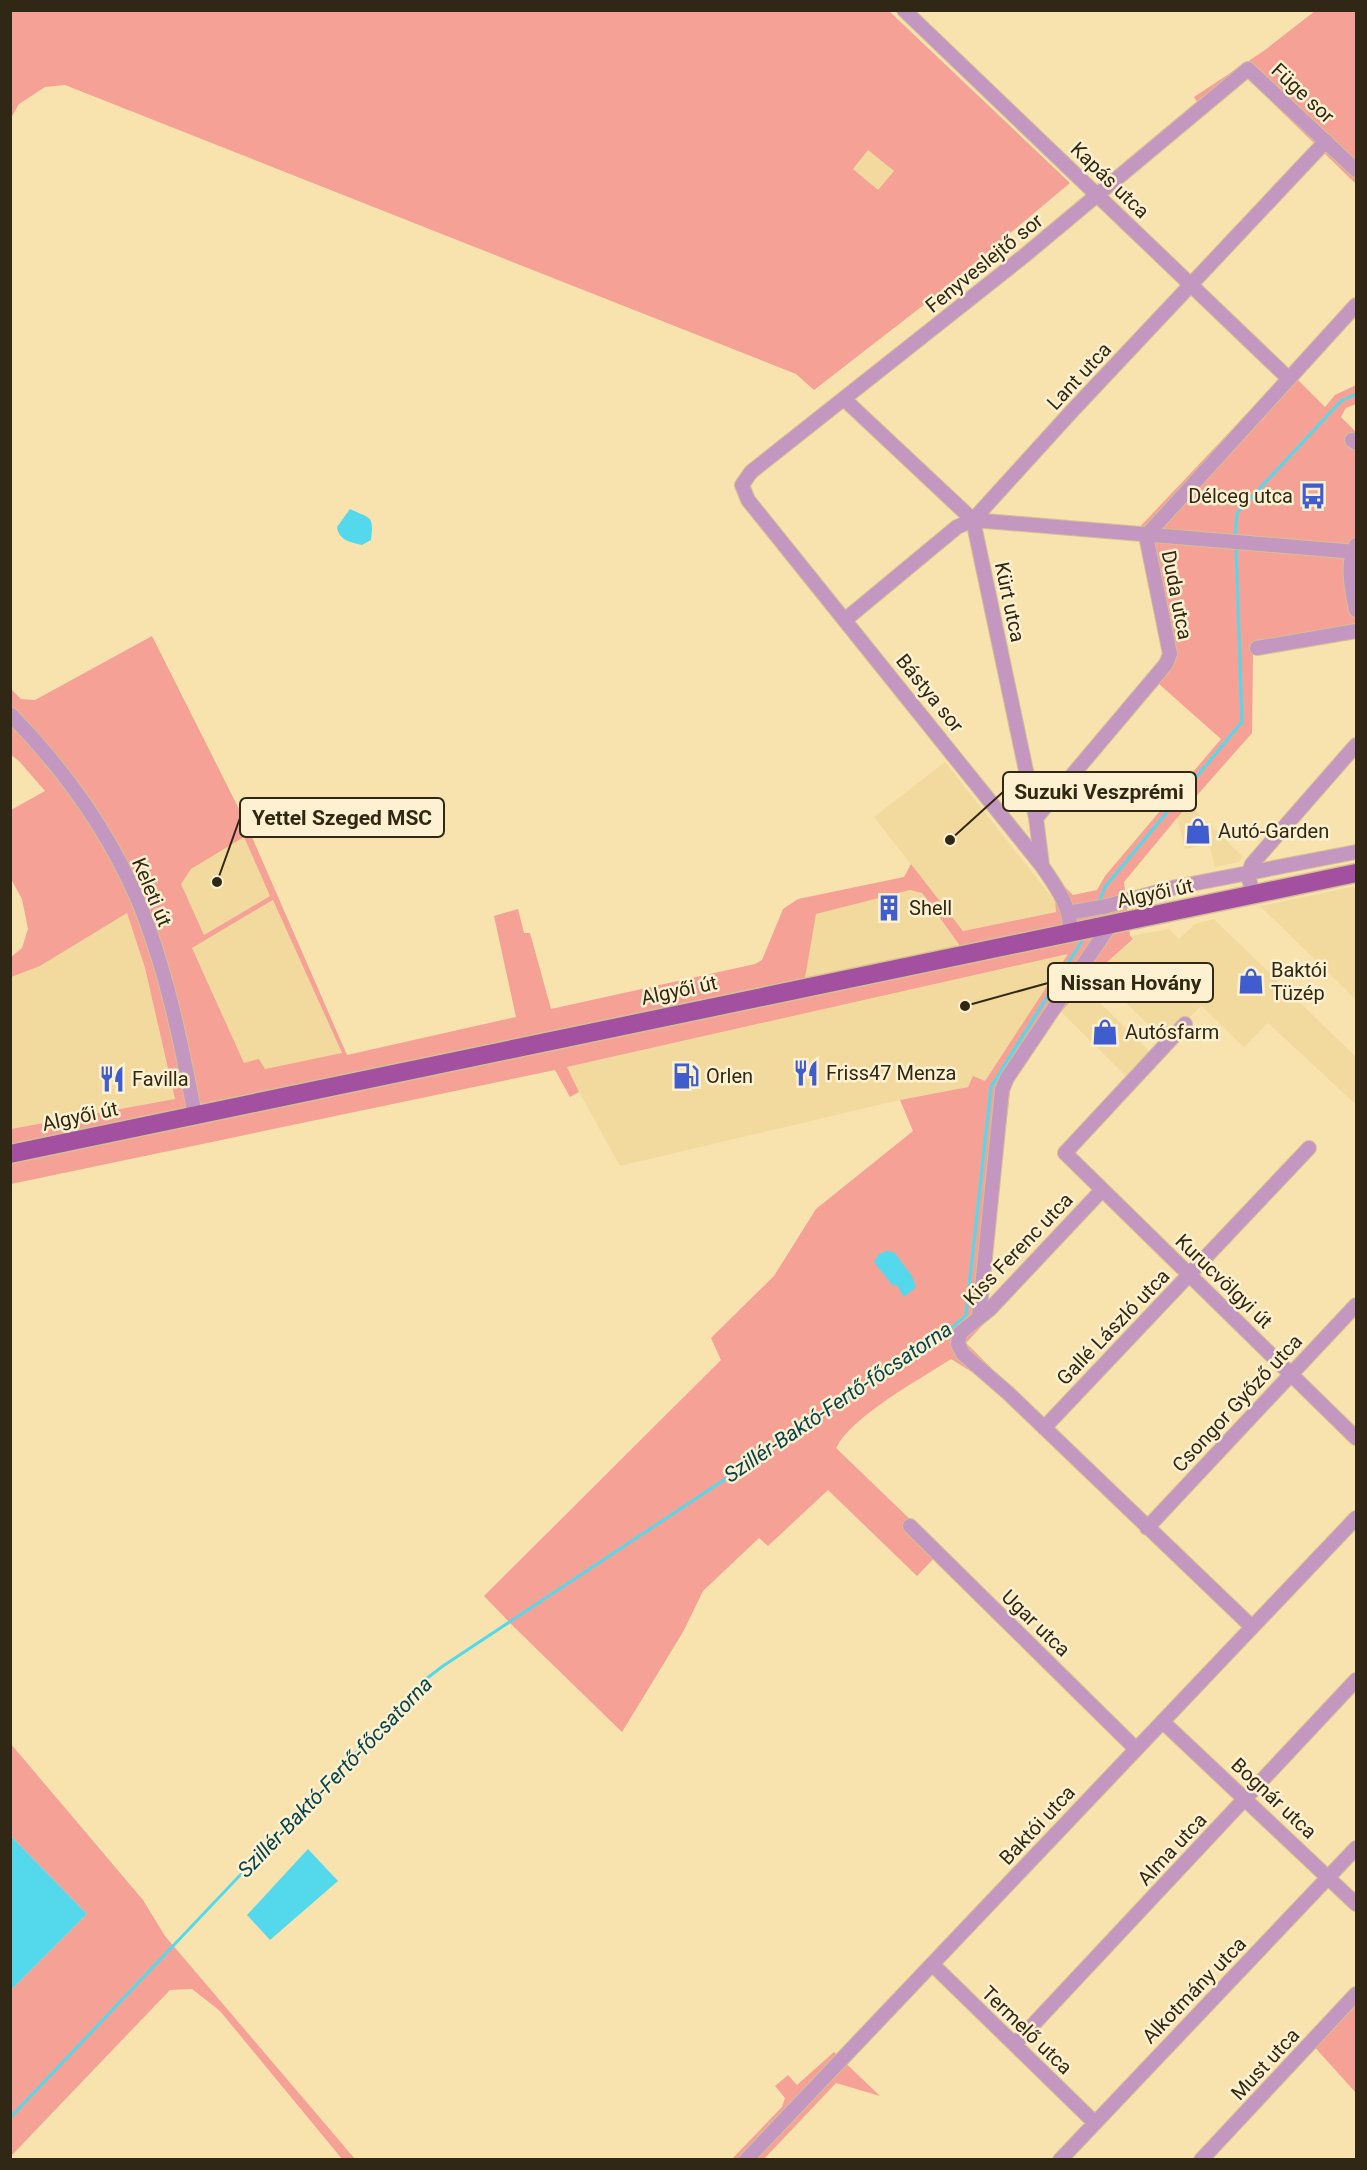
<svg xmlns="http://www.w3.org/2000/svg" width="1367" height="2170" viewBox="0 0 1367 2170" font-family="Roboto,sans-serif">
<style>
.built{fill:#f2da9f}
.green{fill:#f5a195;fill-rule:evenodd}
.water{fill:#54d9ec}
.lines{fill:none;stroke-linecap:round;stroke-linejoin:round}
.stream{stroke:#54d9ec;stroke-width:3}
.minor-casing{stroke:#d4c193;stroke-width:16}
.major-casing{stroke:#d4c193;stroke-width:21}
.minor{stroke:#c497c1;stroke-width:14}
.major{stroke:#a350a1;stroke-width:18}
.labels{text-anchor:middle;stroke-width:5;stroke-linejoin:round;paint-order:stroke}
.street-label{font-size:20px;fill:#302814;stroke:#fdf1d2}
.poi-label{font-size:20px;fill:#302814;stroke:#fdf1d2;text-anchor:start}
.water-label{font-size:21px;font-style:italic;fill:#05444c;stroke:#fdf1d2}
.leader{fill:none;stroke:#302814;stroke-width:2}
.callout-dot{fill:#302814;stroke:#fdf1d2;stroke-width:2}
.callout{fill:#fdf1d2;stroke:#302814;stroke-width:2}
.callout-label{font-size:21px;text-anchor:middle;font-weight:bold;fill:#302814}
</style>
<rect width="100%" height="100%" fill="#f8e3af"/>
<path class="built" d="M 868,150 L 894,171 L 878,191 L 852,169 Z
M 945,762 L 1055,901 L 1056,912 L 963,931 L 874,817 Z
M 1189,804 L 1243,857 L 1239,862 L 1215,867 L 1209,844 L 1185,849 L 1177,818 Z
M 244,837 L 270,896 L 204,935 L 180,884 L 191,869 Z
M 1356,886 L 1356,1000 L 1260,906 Z
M 910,890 L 922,893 L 960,947 L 804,978 L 816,913 Z
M 274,900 L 342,1054 L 265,1069 L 244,1063 L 192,948 Z
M 127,913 L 145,968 L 175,1100 L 11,1129 L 10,977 L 40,966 Z
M 1214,919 L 1356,1057 L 1356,1101 L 1354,1103 L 1268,1023 L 1244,1047 L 1201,1006 L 1166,1042 L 1095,973 L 1133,940 L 1130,936 L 1169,929 L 1179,939 L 1195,924 Z
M 1069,954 L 985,1081 L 973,1077 L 968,1087 L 900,1100 L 620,1166 L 579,1092 L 567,1067 Z
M 1083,986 L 1150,1052 L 1126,1076 L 1061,1012 Z"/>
<path class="green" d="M 11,10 L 889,11 L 1070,183 L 934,297 L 814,390 L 796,374 L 65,85 L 45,87 L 19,104 L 11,118 ZM 868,150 L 894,171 L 878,190 L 853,169 Z
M 1315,11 L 1356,11 L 1356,184 L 1248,79 L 1204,113 L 1194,97 L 1265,50 Z
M 1288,370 L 1325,407 L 1335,395 L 1356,385 L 1356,404 L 1346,408 L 1341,417 L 1356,432 L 1356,637 L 1253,655 L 1252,733 L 1177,818 L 1124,882 L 1130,936 L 1133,939 L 1095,973 L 1061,1012 L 1038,1041 L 1011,1083 L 985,1309 L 991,1316 L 966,1343 L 1055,1431 L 991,1384 L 951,1359 C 919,1380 853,1415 836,1448 L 942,1550 L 917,1576 L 828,1490 L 768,1546 L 759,1538 L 703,1591 L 683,1632 L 622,1732 L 514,1627 L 484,1596 L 721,1360 L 711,1338 L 774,1276 L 816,1209 L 913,1131 L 900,1100 L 968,1087 L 973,1076 L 985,1081 L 1068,954 L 567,1067 L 579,1092 L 570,1097 L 555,1070 L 11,1184 L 11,1129 L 175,1099 L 145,968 L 127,913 L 40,966 L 11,977 L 11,957 L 22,948 L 28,929 L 22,899 L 11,879 L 11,810 L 45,791 L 19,761 L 11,755 L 11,689 L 21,699 L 35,700 L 152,636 L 245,821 L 347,1055 L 516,1017 L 494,916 L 518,909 L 524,933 L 530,933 L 551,1009 L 755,964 L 762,960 L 783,909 L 798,899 L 904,877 L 911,864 L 963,931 L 1056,912 L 1055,901 L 1061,883 L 1073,895 L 1097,890 L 1105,876 L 1221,739 L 1150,676 L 1164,658 L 1137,530 ZM 244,837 L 270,896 L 204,935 L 181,884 L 191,869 ZM 910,890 L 922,893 L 960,946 L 805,978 L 816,914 ZM 273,900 L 342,1053 L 265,1069 L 259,1059 L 244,1063 L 192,948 Z
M 10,1743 L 143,1900 L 165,1936 L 355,2159 L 342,2159 L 220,2011 L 192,1989 L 170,1990 L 11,2156 L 11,1990 L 87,1914 L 11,1836 Z
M 1356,1994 L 1356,2093 L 1311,2043 Z
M 834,2052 L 880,2096 L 836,2083 L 764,2159 L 731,2160 L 782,2107 L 785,2098 L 775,2086 L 788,2075 L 797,2085 Z"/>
<path class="water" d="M 350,509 C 371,519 374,515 371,540 L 362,545 C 351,542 339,541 337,527 Z
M 886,1251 L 894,1252 L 912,1276 L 916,1287 L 904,1297 L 896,1284 L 893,1286 L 874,1262 L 878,1255 Z
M 11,1836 L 87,1914 L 11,1990 Z
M 308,1849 L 338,1881 L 270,1940 L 247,1915 Z"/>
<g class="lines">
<path class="stream" d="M 1235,536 L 1237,513 L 1341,401 L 1356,394
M 1099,902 L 1105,887 L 1242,722 L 1236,546
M 10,2118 L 426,1679 L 443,1666 L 946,1333 L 966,1315 L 991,1087 L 1085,936"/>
<g class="minor-casing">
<path id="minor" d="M 904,10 L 1288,378
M 844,399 L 973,520 L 1036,818 L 1042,865
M 1352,440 L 1356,443
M 973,520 L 1356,552
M 1356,545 C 1346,564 1352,590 1356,610
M 846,619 L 957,527 L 973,520 L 1072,411 L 1326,141
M 1257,648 L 1356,631
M 10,714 C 63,768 107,829 137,898 C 166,967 181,1042 195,1115
M 1036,818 L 1166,664 L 1170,654 L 1146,536 L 1356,305
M 1253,896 L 1248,874 L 1252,864 L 1356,745
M 1068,913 L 1107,906 L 1176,887 L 1356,852
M 1070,934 C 1072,907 1056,887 1042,866 L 748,500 L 742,485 L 751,472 L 1024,256 L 1248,69 L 1356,170
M 1185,1024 L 1065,1153 L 1356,1438
M 1102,1190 L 990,1309 L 960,1333 L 958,1344 L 963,1354 L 1008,1393 L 1252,1627
M 979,1317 L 1002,1090 L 1007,1078 L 1110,925
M 1044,1428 L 1309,1148
M 910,1526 L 1136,1749
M 1147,1528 L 1356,1305
M 1163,1722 L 1356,1904
M 932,1964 L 1095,2123
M 1015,2044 L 1356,1680
M 746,2160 L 1356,1518
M 1060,2160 L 1356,1848
M 1201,2160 L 1356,1994"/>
</g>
<g class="major-casing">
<path id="major" d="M 10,1154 L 1356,873"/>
</g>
<use href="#minor" class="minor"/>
<use href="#major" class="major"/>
</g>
<defs>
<g id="bus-bare" transform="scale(2.07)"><path d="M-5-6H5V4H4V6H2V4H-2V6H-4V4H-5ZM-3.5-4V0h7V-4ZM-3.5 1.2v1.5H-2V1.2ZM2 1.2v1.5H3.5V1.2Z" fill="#3f5dcf" stroke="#fdf1d2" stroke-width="2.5" paint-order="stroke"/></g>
<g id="shop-bare" transform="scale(2.07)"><path d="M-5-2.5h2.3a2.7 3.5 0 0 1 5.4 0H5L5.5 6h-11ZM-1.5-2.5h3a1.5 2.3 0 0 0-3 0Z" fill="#3f5dcf" stroke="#fdf1d2" stroke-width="2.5" paint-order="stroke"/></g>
<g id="building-bare" transform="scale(2.07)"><path d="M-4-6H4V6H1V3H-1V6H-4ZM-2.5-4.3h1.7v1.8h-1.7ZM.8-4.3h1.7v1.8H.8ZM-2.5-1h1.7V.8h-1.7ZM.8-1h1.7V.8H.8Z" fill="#3f5dcf" stroke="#fdf1d2" stroke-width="2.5" paint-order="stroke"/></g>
<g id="restaurant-bare" transform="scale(2.07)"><path d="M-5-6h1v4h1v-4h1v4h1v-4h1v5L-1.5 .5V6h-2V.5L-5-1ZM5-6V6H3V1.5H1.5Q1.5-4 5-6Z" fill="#3f5dcf" stroke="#fdf1d2" stroke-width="2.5" paint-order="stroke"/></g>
<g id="fuel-bare" transform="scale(2.07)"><path d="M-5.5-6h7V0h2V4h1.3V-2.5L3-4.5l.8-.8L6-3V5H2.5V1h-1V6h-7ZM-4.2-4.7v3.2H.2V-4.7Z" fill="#3f5dcf" stroke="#fdf1d2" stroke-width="2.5" paint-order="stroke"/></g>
</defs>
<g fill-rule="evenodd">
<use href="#bus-bare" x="1313" y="496"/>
<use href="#shop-bare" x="1198" y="831"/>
<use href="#building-bare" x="889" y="908"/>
<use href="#shop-bare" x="1251" y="981"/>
<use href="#shop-bare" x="1105" y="1032"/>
<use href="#restaurant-bare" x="806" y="1073"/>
<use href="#fuel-bare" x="686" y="1076"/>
<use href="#restaurant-bare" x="112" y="1079"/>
</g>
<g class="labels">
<g class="street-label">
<text transform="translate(1303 93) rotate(43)" y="7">Füge sor</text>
<text transform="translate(1110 180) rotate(44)" y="7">Kapás utca</text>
<text transform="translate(984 263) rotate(-39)" y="7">Fenyveslejtő sor</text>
<text transform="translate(1079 376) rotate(-47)" y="7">Lant utca</text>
<text transform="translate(1177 595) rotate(79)" y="7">Duda utca</text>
<text transform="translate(1010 602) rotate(78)" y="7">Kürt utca</text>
<text transform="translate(930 693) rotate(51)" y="7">Bástya sor</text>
<text transform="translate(152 892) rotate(67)" y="7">Keleti út</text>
<text transform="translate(1155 893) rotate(-12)" y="7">Algyői út</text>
<text transform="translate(679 990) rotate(-12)" y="7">Algyői út</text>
<text transform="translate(80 1116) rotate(-12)" y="7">Algyői út</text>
<text transform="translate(1018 1249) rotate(-46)" y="7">Kiss Ferenc utca</text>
<text transform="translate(1224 1281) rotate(44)" y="7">Kurucvölgyi út</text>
<text transform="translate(1113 1327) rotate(-46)" y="7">Gallé László utca</text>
<text transform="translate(1237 1403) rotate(-47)" y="7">Csongor Győző utca</text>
<text transform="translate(1036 1623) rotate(44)" y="7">Ugar utca</text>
<text transform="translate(1274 1798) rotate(43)" y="7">Bognár utca</text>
<text transform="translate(1037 1825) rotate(-47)" y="7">Baktói utca</text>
<text transform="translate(1172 1849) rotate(-47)" y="7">Alma utca</text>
<text transform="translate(1194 1990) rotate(-46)" y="7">Alkotmány utca</text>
<text transform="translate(1027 2030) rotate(44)" y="7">Termelő utca</text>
<text transform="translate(1265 2064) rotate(-47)" y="7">Must utca</text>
</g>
<g class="poi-label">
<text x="1293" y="503" text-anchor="end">Délceg utca</text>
<text x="1218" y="838">Autó-Garden</text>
<text x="909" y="915">Shell</text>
<text x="1271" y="977">Baktói<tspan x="1271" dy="23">Tüzép</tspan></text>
<text x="1125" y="1039">Autósfarm</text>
<text x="826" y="1080">Friss47 Menza</text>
<text x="706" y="1083">Orlen</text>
<text x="132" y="1086">Favilla</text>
</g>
<g class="water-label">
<text transform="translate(838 1402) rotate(-34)" y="7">Szillér-Baktó-Fertő-főcsatorna</text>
<text transform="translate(335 1777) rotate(-46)" y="7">Szillér-Baktó-Fertő-főcsatorna</text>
</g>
</g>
<path class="leader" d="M950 840L1003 792M217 882L240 818M965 1006L1048 983"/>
<g class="callout-dot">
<circle cx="950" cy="840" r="6"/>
<circle cx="217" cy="882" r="6"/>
<circle cx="965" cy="1006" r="6"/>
</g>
<g class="callout">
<rect x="1003" y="772" width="193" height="39" rx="6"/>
<rect x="240" y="798" width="204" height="39" rx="6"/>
<rect x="1048" y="963" width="165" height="39" rx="6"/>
</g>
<g class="callout-label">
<text x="1099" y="799">Suzuki Veszprémi</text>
<text x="342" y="825">Yettel Szeged MSC</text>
<text x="1131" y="990">Nissan Hovány</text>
</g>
<rect width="1367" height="2170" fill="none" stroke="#302814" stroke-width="24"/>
</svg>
